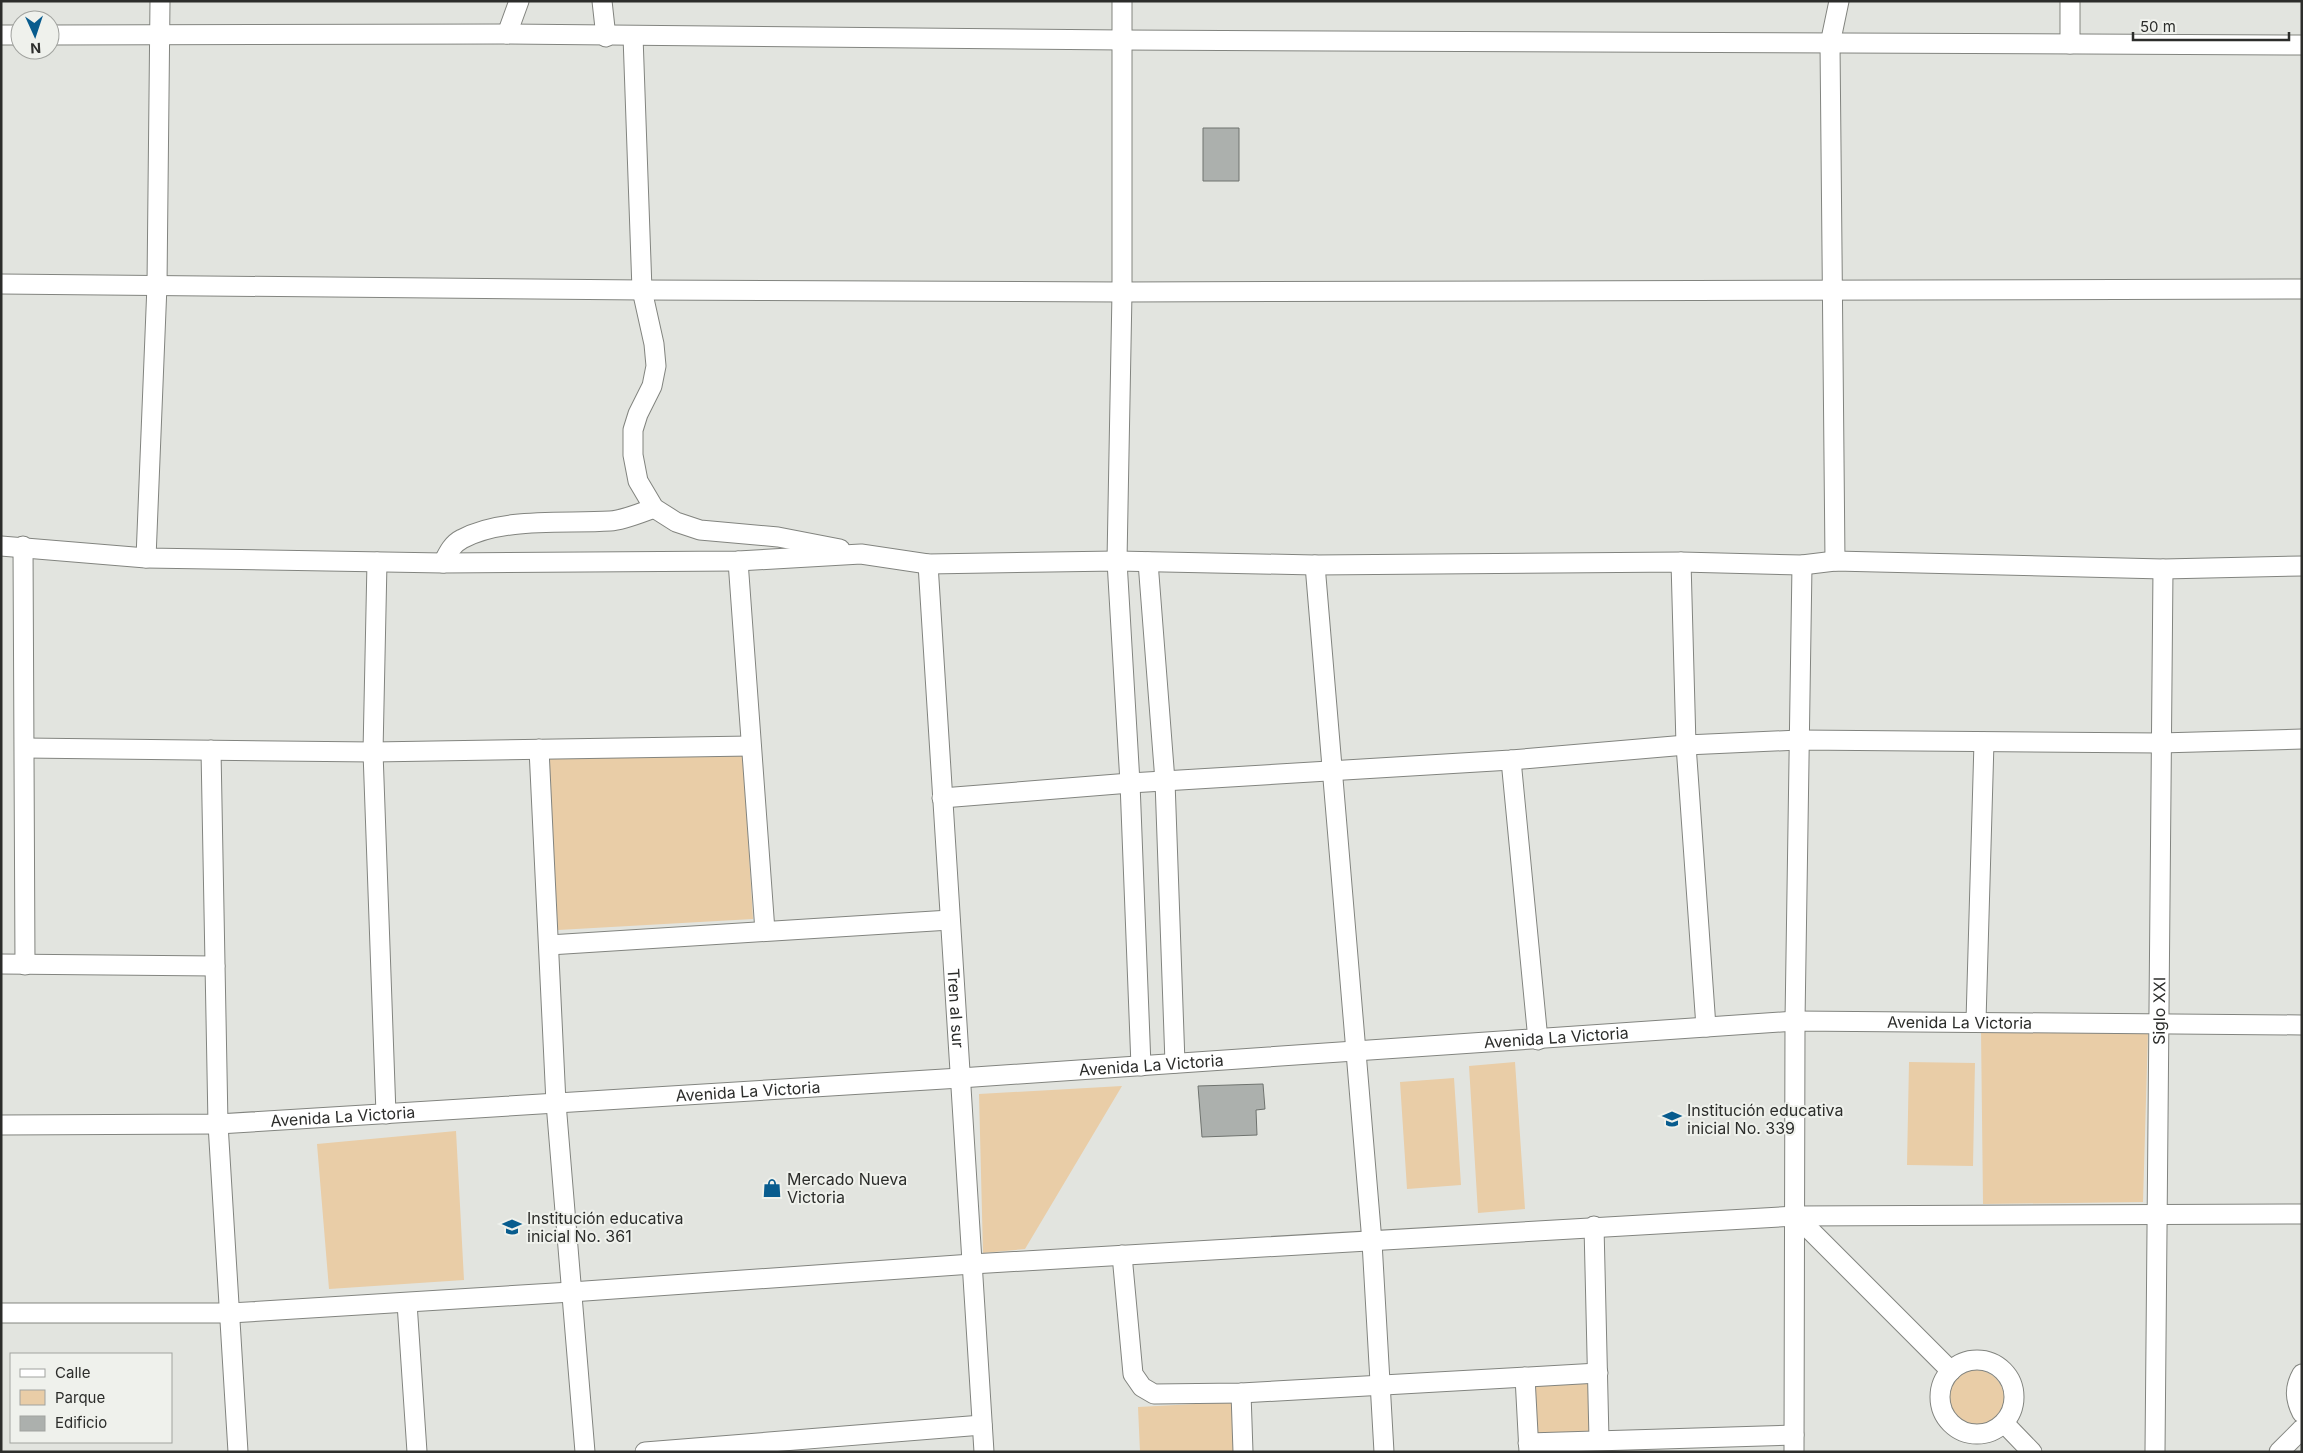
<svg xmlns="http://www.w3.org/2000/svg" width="2303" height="1453" viewBox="0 0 2303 1453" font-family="Inter,sans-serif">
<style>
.green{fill:#e9cda7}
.building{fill:#acb0ad;stroke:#6f736f}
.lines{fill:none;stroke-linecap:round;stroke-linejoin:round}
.street-casing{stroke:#82847f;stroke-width:21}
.street{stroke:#fff;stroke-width:19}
.labels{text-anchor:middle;stroke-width:4;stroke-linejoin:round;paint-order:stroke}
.street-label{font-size:16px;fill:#2c2d2b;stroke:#eff1ec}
.poi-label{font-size:16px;fill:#2c2d2b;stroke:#eff1ec;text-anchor:start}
</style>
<rect width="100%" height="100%" fill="#e2e4df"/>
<path class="green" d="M 743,753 L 753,919 L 558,930 L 548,756 Z
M 1981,1030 L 2148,1032 L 2143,1202 L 1983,1204 Z
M 1515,1062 L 1525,1209 L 1478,1213 L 1469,1066 Z
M 1909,1062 L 1975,1063 L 1973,1166 L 1907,1165 Z
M 1454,1078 L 1461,1185 L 1407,1189 L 1400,1082 Z
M 1122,1086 L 1025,1249 L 983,1253 L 979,1094 Z
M 456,1131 L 464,1280 L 329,1289 L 317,1144 Z
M1948 1398a28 28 0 1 1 56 0a28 28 0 1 1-56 0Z
M 1588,1379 L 1592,1433 L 1534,1437 L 1530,1382 Z
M 1233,1402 L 1237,1452 L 1140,1452 L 1138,1407 Z"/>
<path class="building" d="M 1203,128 L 1239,128 L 1239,181 L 1203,181 Z
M 1263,1084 L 1265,1109 L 1256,1110 L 1257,1135 L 1202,1137 L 1198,1086 Z"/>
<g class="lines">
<g class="street-casing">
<g id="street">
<path d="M 602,1 L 606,37"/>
<path d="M 1122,1 L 1122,292 L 1117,561 L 1130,783 L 1141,1066"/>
<path d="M 2070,1 L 2070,44"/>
<path d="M 507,34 L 519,1"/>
<path d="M 1,35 L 20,35"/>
<path d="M 50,35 L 507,34 L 1122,40 L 2302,45"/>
<path d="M 633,36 L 642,290 L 654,344 L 656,366 L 652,386 L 638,414 L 633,430 L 633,455 L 638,481 L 654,508 L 676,522 L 700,530 L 778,537 L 840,549"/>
<path d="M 1,284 L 642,290 L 1122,292 L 2302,289"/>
<path d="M 1,546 L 146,558 L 443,563 L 738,561 L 861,554 L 928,564 L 1117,561 L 1315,565 L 1681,562 L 1802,565 L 1835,561 L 2163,569 L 2302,566"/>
<path d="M 23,546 L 25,965"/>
<path d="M 146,558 L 157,285 L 160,1"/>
<path d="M 738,561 L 765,931"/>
<path d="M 1835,561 L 1830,44 L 1839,1"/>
<path d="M 377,562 L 373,752 L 386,1114"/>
<path d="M 1148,562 L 1165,781 L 1175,1063"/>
<path d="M 1681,562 L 1686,745 L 1706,1027"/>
<path d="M 443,563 C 448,553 452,544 462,539 C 503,517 564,524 610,521 C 624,520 640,513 654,508"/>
<path id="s1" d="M 928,564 L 984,1452"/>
<path d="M 1315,565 L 1372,1242 L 1384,1452"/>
<path d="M 25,748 L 373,752 L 751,746"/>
<path d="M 539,749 L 556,1103 L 585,1452"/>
<path d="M 211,750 L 218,1124 L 238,1452"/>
<path d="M 1511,760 L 1538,1040"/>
<path d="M 942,798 L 1130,783 L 1511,760 L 1686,745 L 1799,740 L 2160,743 L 2302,739"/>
<path d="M 549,945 L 950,920"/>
<path d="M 1,964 L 215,966"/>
<path d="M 1976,1021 L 1984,742"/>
<path id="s2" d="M 1,1125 L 218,1124 L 960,1078 L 1795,1021 L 2302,1025"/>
<path d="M 1796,1216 L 1951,1371"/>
<path d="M 1594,1226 L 1599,1439"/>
<path d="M 1122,1255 L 1133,1374 L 1142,1387 L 1154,1394 L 1241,1393 L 1598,1373"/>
<path d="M 407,1303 L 417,1452"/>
<path d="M 1,1313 L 230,1313 L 571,1292 L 972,1264 L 1796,1216 L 2302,1214"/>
<circle cx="1977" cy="1397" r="37"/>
<path d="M 2302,1374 C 2294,1388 2295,1399 2302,1413"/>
<path d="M 1525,1377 L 1529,1452"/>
<path d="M 1241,1393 L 1243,1452"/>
<path d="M 2004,1423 L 2032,1452"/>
<path d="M 1528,1443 L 1794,1435"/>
<path d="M 645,1452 L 982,1425"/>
<path d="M 1794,1452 L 1795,1021 L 1802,565"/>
<path id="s3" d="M 2155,1452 L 2163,569"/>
<path d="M 2279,1452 L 2302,1429"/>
</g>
</g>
<use href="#street" class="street"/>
</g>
<defs>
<g id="school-bare" transform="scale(1.5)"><path d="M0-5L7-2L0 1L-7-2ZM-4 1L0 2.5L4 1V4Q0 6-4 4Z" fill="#085c8e" stroke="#eff1ec" stroke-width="2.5" paint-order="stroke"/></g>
<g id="shop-bare" transform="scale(1.5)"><path d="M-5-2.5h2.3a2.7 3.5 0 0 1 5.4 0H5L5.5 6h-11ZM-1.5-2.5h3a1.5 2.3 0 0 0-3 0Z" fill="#085c8e" stroke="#eff1ec" stroke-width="2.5" paint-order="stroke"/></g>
</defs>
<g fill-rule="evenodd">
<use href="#school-bare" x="1672" y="1119"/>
<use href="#shop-bare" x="772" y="1188"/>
<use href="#school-bare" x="512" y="1227"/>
</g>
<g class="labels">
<g class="street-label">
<text dy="6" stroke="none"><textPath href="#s1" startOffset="445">Tren al sur</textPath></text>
<text dy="6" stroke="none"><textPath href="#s3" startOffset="441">Siglo XXI</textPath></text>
<text dy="6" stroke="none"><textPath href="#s2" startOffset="1962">Avenida La Victoria</textPath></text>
<text dy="6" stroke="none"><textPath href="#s2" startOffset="1558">Avenida La Victoria</textPath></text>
<text dy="6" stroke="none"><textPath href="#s2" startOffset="1152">Avenida La Victoria</textPath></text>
<text dy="6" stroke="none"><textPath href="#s2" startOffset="748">Avenida La Victoria</textPath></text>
<text dy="6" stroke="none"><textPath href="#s2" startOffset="342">Avenida La Victoria</textPath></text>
</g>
<g class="poi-label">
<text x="1687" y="1116">Institución educativa<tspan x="1687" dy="18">inicial No. 339</tspan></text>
<text x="787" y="1185">Mercado Nueva<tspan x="787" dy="18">Victoria</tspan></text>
<text x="527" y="1224">Institución educativa<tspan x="527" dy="18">inicial No. 361</tspan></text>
</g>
</g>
<rect width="2303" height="1453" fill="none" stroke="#2c2d2b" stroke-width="5"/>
<rect x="10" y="1353" width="162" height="90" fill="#eff1ec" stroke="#a1a39f"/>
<rect x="20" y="1369" width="25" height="8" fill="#ffffff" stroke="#a1a39f"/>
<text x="55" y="1378" font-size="15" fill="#2c2d2b">Calle</text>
<rect x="20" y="1390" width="25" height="15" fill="#e9cda7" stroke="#a1a39f"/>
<text x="55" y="1403" font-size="15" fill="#2c2d2b">Parque</text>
<rect x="20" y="1416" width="25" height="15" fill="#acb0ad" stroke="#a1a39f"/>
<text x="55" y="1428" font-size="15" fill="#2c2d2b">Edificio</text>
<g transform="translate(35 35) rotate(177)"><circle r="24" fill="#eff1ec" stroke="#a1a39f"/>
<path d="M0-4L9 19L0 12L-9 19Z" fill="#085c8e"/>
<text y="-8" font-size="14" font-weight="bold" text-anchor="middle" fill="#2c2d2b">N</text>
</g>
<path d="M2133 32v8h156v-8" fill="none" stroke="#2c2d2b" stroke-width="2.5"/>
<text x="2140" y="32" font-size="15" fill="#2c2d2b" stroke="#eff1ec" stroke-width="4" paint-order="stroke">50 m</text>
</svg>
